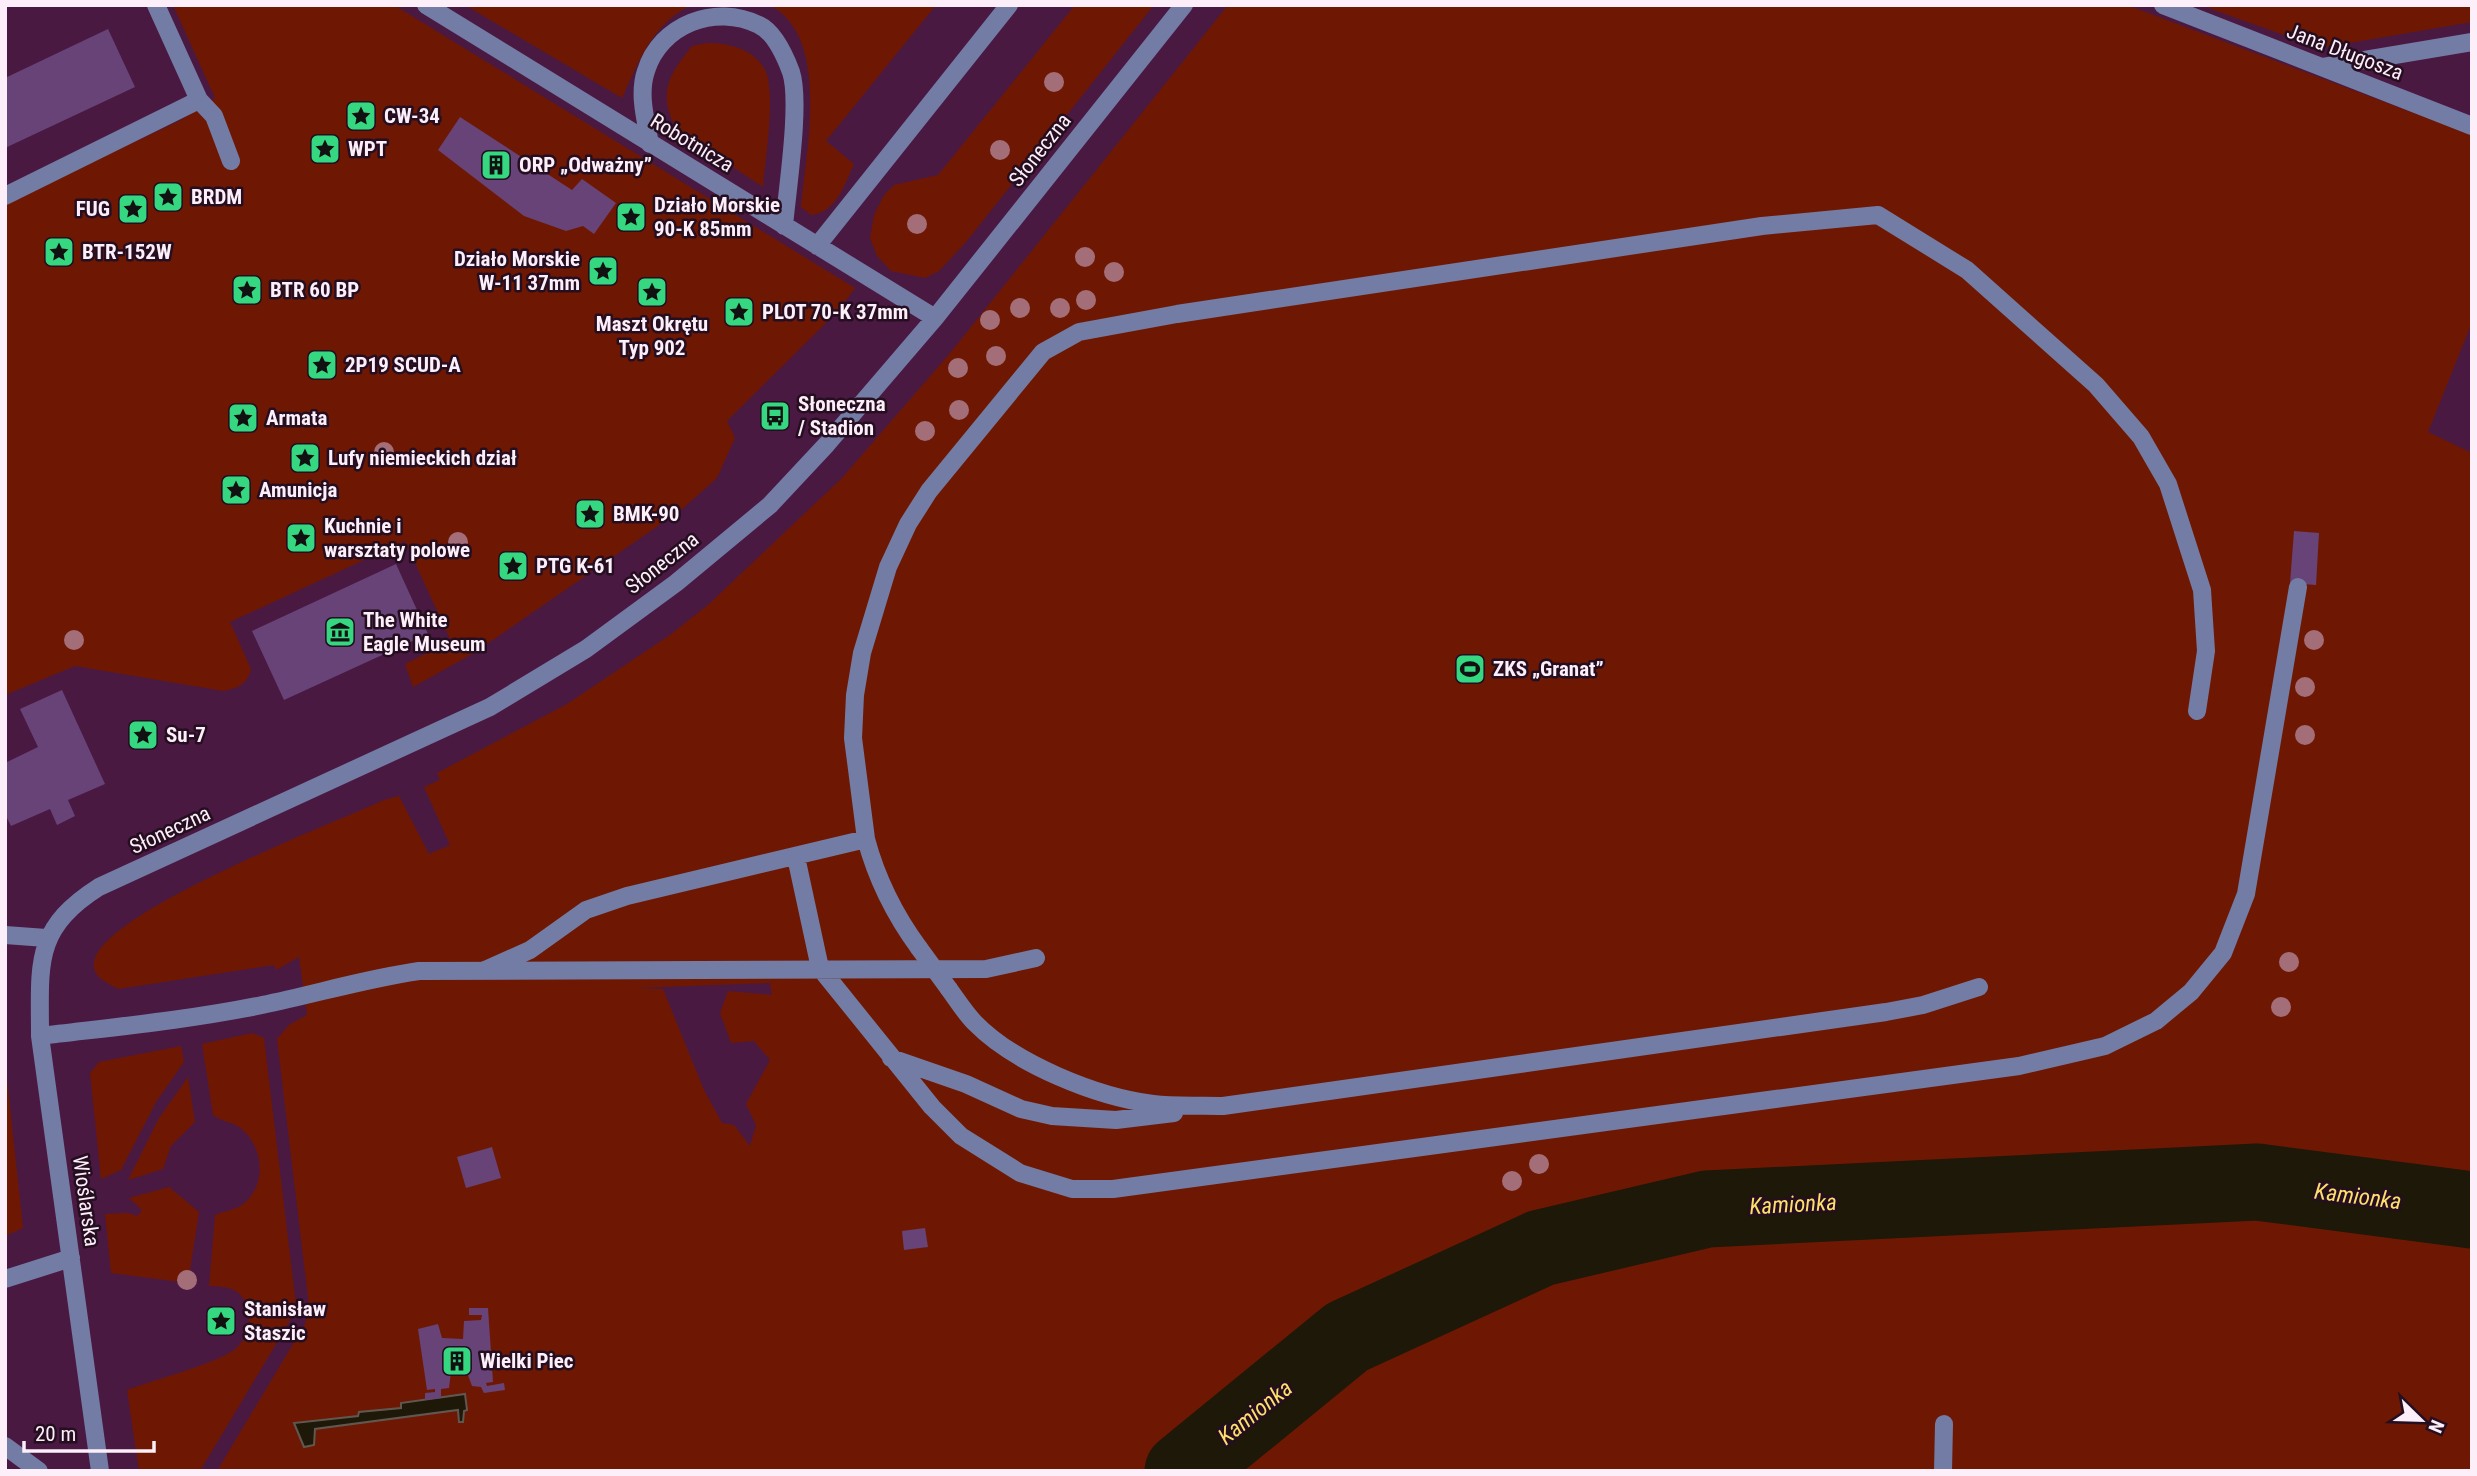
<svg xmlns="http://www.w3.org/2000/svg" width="2477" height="1476" viewBox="0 0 2477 1476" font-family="'Roboto Condensed',sans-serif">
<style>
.green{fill:#6e1803;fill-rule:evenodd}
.water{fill:#1d1808;stroke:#605850;stroke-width:2}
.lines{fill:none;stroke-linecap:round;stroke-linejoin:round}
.river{stroke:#1d1808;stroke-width:77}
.building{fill:#674378}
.minor{stroke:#737ca5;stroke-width:18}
.minor-bridge{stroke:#737ca5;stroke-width:18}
.tree{fill:#a46e79}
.labels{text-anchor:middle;stroke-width:5;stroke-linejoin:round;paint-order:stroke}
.street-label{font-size:21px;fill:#fceff9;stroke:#240e20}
.poi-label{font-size:21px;font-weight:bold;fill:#fceff9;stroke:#240e20;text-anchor:start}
.water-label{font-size:23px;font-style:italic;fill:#fedf6c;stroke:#240e20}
</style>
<rect width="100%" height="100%" fill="#4a1942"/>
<path class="green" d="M 173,5 L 394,5 L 855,288 L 838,311 L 727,421 L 735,438 L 717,478 L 681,510 L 474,653 L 413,687 L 405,664 L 451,641 L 405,541 L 230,622 L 251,669 C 247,685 238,688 223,691 L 75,666 L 5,695 L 5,203 L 179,121 L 215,98 Z
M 465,5 L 692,5 C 653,22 639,61 622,98 Z
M 769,5 L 936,5 L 826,141 L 854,164 C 844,185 837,212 811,215 L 801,207 C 806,152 831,35 769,5 Z
M 1075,5 L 1154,5 L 966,242 L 939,271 L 925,278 L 891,271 L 877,256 L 870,238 L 874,215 L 884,195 L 894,185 L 938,175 Z
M 1228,5 L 2127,5 L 2472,135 L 2472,322 L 2428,432 L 2472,453 L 2472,1471 L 217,1471 L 305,1324 L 309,1306 L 277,1039 L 289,1025 L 307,1015 L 299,957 L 276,970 L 274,965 L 118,989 C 108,983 93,978 94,964 C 95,914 337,822 384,800 L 399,796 L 429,854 L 450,845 L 424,787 L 440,780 L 437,773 L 567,704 L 670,635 L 709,604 L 842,478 L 951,352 ZM 770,983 L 772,995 L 728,991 L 720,1013 L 731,1043 L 754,1041 L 770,1060 L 746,1104 L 756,1125 L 750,1146 L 734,1125 L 722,1123 L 704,1090 L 663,989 L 635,988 Z
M 2200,5 L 2472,5 L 2472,22 L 2326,47 L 2295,39 Z
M 707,43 C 727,43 752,48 764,68 C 777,89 765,160 763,187 L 677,130 C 657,93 668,76 692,46 Z
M 252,1033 L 264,1038 L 296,1305 L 288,1324 L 200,1471 L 139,1471 L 127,1390 C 151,1381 217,1363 234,1350 C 247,1340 252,1323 247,1307 C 241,1287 227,1287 209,1286 L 215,1215 C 223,1211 235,1210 242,1205 C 268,1186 264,1145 239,1127 C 231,1122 221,1121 213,1115 L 202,1044 Z
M 181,1046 L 184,1062 L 156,1102 L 121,1170 L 101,1179 L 90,1073 L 99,1062 Z
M 5,1060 L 23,1228 L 5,1236 Z
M 188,1077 L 195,1122 L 171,1146 L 163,1169 L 128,1180 L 159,1118 Z
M 169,1187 L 199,1212 L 188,1283 L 111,1273 L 105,1214 L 128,1213 L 137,1216 L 142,1210 L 129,1198 Z"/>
<path class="water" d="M 465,1394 L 467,1410 L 464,1411 L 463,1422 L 459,1422 L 458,1410 L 315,1429 L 314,1445 L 304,1447 L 294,1423 L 358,1416 L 359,1412 L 401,1408 L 401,1403 Z"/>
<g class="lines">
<path class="river" d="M 1183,1471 L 1347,1337 L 1541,1248 L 1707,1209 L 2257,1182 L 2472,1210"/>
</g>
<path class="building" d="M 108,29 L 135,87 L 5,148 L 5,78 Z
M 460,117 L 572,190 L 582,179 L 616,203 L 594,234 L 583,226 L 566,231 L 524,216 L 438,150 Z
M 2294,531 L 2319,533 L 2316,585 L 2290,583 Z
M 396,564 L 428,634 L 284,700 L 252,631 Z
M 62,690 L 105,784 L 68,800 L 75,816 L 57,825 L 50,809 L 11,826 L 5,814 L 5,763 L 38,747 L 20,709 Z
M 492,1147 L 501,1178 L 466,1188 L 457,1157 Z
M 925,1228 L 928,1247 L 904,1250 L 902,1231 Z
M 469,1308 L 488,1308 L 493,1382 L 486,1383 L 487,1386 L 504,1383 L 505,1390 L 484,1393 L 481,1387 L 472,1386 L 466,1370 L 451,1372 L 449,1388 L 441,1389 L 441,1398 L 425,1400 L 425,1393 L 435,1392 L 435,1389 L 427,1390 L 418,1329 L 438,1324 L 442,1338 L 463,1339 L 464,1321 L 481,1320 L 482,1315 L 469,1315 Z"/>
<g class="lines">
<path class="minor" d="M 426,5 L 935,318
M 2163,5 L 2472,126
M 2323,67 L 2472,42
M 199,100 L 214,116 L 231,161
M 650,144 C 646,121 638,94 646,71 C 660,25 715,3 759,25 C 774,32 785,56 791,72 C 801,102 787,191 784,226
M 5,196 L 199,100 L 156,5
M 817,246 L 1009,5
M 866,839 C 877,880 894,914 919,948
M 796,857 L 820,968 L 932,1107 L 961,1136 L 1020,1173 L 1072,1189 L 1113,1189 L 2019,1066 L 2105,1046 L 2156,1021 L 2191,992 L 2223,953 L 2246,894 L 2298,587
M 5,935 L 46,938
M 483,971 L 530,950 L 586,910 L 627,896 L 866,839 L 853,738 L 855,695 L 862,653 L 888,567 L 908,524 L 929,491 L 1043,352 L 1079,332 L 1177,314 L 1762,226 L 1878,215 L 1967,270 L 2096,385 L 2141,437 L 2168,484 L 2202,590 L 2206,651 L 2197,711
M 949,989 C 957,1000 965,1013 975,1023 C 1015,1064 1097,1097 1153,1104 C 1176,1107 1200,1105 1223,1106 L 1886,1012 L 1923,1005 L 1979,987
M 40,1036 C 114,1027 189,1020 262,1005 C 316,994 364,979 419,971 L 986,969 L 1036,958
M 891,1058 L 966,1084 L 1021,1109 L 1052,1116 L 1116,1120 L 1174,1113
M 5,1279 L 71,1258
M 5,1446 L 39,1471
M 100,1471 L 40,1036 C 40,964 33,929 99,887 L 490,707 L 586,649 L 676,583 L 770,505 L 827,444 L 935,318 L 1184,5
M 1943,1471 L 1944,1424"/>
<path class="minor-bridge" d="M 919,948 L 949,989"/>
</g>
<g class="tree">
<circle cx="1054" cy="82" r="10"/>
<circle cx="1000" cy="150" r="10"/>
<circle cx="917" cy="224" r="10"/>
<circle cx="1085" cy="257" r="10"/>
<circle cx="1114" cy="272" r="10"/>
<circle cx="1086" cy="300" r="10"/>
<circle cx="1020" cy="308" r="10"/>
<circle cx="1060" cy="308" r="10"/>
<circle cx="990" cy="320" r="10"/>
<circle cx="996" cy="356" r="10"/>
<circle cx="958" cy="368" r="10"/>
<circle cx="959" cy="410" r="10"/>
<circle cx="925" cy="431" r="10"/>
<circle cx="384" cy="452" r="10"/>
<circle cx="458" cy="542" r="10"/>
<circle cx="74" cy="640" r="10"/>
<circle cx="2314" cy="640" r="10"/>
<circle cx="2305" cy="687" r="10"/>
<circle cx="2305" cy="735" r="10"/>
<circle cx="2289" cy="962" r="10"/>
<circle cx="2281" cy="1007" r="10"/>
<circle cx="1539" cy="1164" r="10"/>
<circle cx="1512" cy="1181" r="10"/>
<circle cx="187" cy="1280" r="10"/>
</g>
<defs>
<g id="sight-square" transform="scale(1.575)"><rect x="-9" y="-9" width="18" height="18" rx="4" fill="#35d881" stroke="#240e20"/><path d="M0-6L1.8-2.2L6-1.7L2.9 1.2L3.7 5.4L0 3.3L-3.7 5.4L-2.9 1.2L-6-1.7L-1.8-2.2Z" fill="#111"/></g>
<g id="building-square" transform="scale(1.575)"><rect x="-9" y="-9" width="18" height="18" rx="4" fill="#35d881" stroke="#240e20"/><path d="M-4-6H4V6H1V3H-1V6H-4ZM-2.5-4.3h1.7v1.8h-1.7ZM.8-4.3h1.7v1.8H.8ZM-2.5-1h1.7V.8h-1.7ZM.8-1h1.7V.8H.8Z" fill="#111"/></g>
<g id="bus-square" transform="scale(1.575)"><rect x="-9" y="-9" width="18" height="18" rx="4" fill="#35d881" stroke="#240e20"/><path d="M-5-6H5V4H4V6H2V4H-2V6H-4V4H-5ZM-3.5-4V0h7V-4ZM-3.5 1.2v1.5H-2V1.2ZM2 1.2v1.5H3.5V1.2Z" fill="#111"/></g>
<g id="museum-square" transform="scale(1.575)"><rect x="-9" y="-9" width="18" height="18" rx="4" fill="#35d881" stroke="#240e20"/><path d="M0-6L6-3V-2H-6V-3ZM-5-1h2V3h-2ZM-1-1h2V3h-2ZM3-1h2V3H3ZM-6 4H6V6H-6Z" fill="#111"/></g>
<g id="stadium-square" transform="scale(1.575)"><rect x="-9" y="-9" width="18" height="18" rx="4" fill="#35d881" stroke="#240e20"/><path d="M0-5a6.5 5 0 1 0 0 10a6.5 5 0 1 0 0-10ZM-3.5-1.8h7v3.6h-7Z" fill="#111"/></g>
</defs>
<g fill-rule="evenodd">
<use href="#sight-square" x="361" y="116"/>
<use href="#sight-square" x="325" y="149"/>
<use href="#building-square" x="496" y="165"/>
<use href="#sight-square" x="168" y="197"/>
<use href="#sight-square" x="133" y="209"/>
<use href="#sight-square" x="631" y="217"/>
<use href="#sight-square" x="59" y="252"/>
<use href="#sight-square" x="603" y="271"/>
<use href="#sight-square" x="247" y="290"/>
<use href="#sight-square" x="652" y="292"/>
<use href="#sight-square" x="739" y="312"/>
<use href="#sight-square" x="322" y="365"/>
<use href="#bus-square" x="775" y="416"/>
<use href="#sight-square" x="243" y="418"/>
<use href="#sight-square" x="305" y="458"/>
<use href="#sight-square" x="236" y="490"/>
<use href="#sight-square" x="590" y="514"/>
<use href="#sight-square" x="301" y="538"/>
<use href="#sight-square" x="513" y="566"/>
<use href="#museum-square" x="340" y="632"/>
<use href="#stadium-square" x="1470" y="669"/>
<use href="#sight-square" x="143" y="735"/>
<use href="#sight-square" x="221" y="1321"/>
<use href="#building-square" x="457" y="1361"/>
</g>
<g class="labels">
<g class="street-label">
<text transform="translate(2345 52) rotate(21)" y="7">Jana Długosza</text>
<text transform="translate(692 143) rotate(31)" y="7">Robotnicza</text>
<text transform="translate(1040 150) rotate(-52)" y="7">Słoneczna</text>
<text transform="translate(662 563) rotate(-38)" y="7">Słoneczna</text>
<text transform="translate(170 830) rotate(-25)" y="7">Słoneczna</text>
<text transform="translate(86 1201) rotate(82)" y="7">Wioślarska</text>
</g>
<g class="poi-label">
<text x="384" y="123">CW-34</text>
<text x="348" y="156">WPT</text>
<text x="519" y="172">ORP „Odważny”</text>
<text x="191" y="204">BRDM</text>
<text x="654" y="212">Działo Morskie<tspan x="654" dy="24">90-K 85mm</tspan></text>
<text x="110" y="216" text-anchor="end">FUG</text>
<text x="82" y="259">BTR-152W</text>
<text x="580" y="266" text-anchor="end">Działo Morskie<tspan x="580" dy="24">W-11 37mm</tspan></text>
<text x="270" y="297">BTR 60 BP</text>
<text x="762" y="319">PLOT 70-K 37mm</text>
<text x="652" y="331" text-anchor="middle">Maszt Okrętu<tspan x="652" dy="24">Typ 902</tspan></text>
<text x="345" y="372">2P19 SCUD-A</text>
<text x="798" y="411">Słoneczna<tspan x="798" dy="24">/ Stadion</tspan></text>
<text x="266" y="425">Armata</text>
<text x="328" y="465">Lufy niemieckich dział</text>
<text x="259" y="497">Amunicja</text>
<text x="613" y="521">BMK-90</text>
<text x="324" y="533">Kuchnie i<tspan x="324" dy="24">warsztaty polowe</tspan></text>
<text x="536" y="573">PTG K-61</text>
<text x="363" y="627">The White<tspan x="363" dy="24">Eagle Museum</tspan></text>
<text x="1493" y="676">ZKS „Granat”</text>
<text x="166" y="742">Su-7</text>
<text x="244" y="1316">Stanisław<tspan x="244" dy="24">Staszic</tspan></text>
<text x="480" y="1368">Wielki Piec</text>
</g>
<g class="water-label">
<text transform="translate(2358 1196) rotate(7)" y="8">Kamionka</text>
<text transform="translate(1793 1204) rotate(-3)" y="8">Kamionka</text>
<text transform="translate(1255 1412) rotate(-39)" y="8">Kamionka</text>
</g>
</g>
<rect width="2477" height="1476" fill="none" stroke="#fceff9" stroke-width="14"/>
<g transform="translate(2421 1420) rotate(113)" stroke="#240e20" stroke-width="5" paint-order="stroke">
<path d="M0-5L12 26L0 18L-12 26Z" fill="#fceff9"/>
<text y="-10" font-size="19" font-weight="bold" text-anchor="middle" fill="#fceff9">N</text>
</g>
<path d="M24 1441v10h130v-10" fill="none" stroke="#fceff9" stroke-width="3.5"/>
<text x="35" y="1441" font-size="21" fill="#fceff9" stroke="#240e20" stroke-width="5" paint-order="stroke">20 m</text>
</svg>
